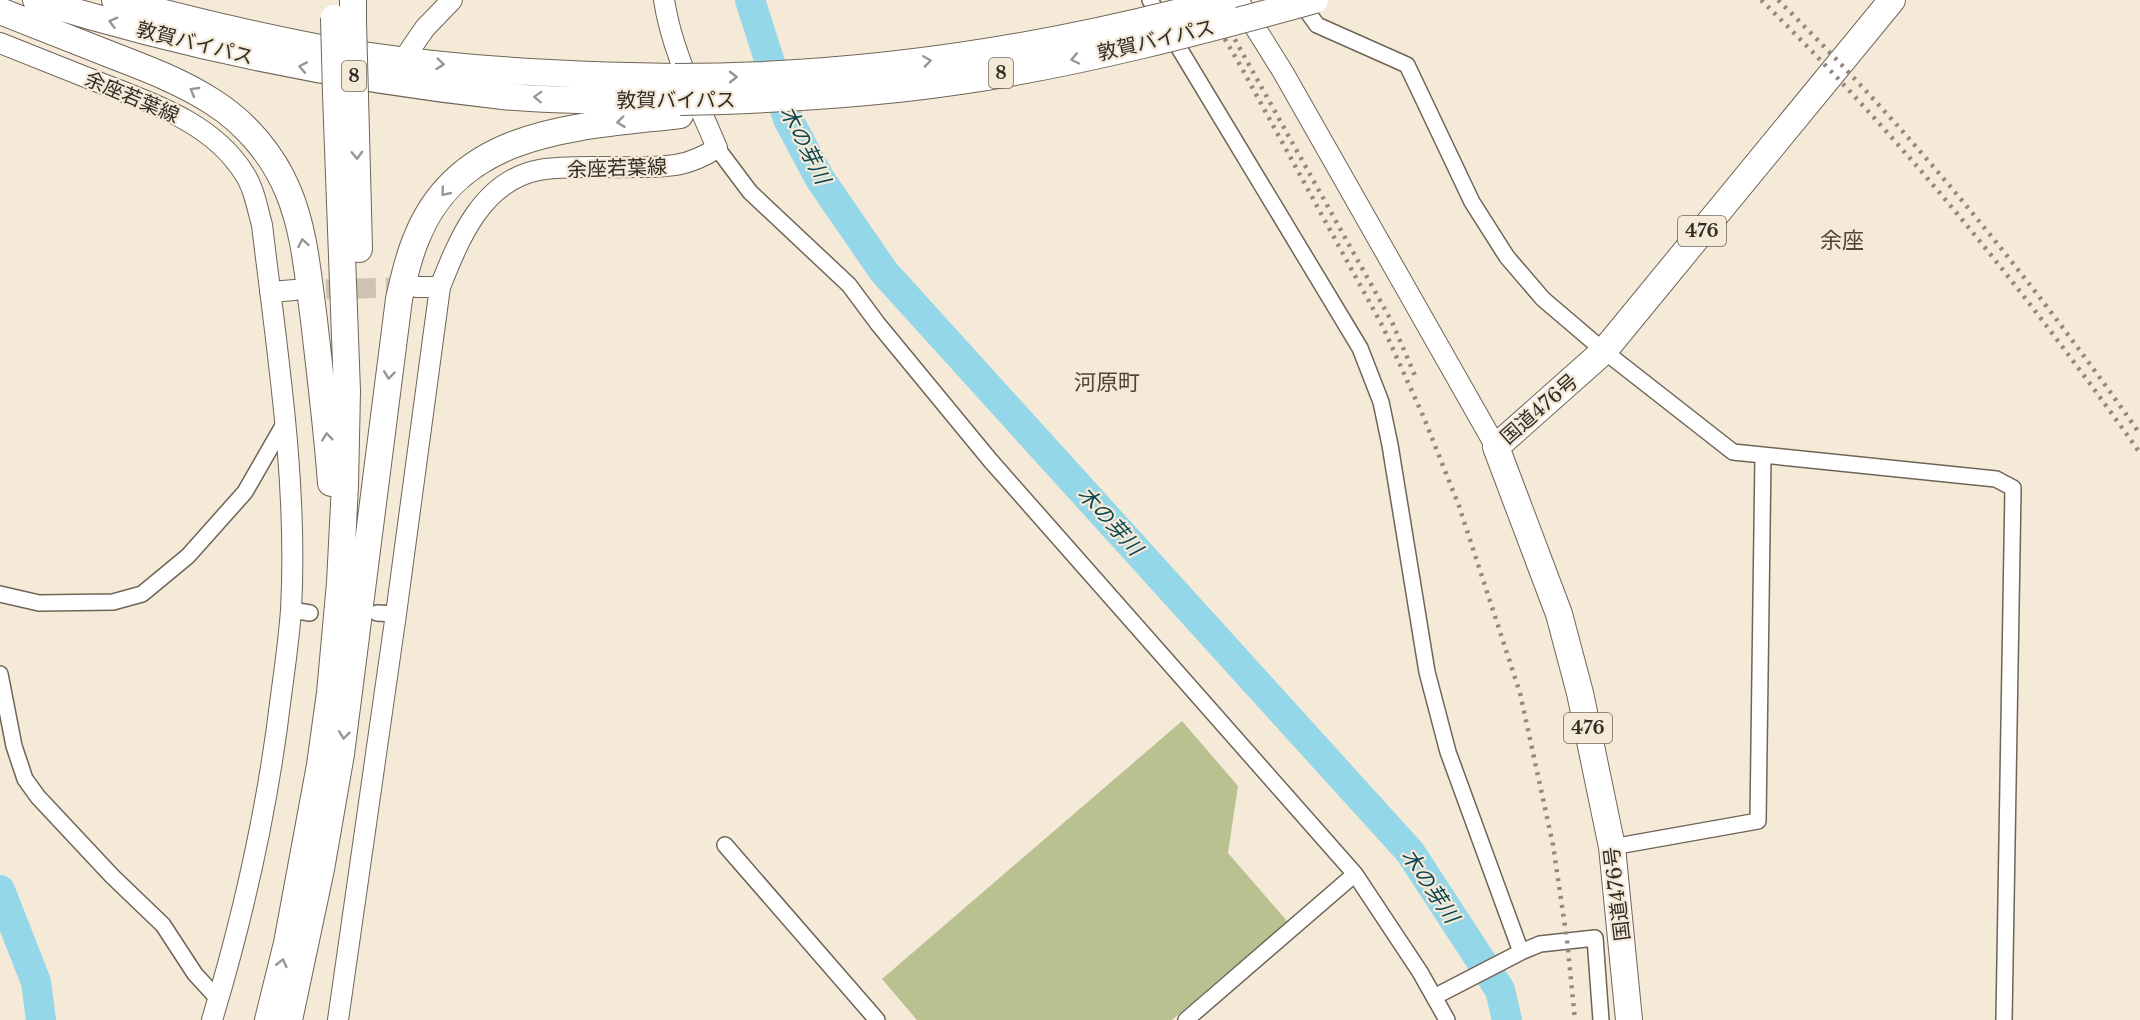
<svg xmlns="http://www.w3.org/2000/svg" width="2140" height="1020" viewBox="0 0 2140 1020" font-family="'Libre Baskerville','Noto Sans JP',serif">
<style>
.green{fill:#b9c191}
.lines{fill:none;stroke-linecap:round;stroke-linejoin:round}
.river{stroke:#94d7e8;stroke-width:30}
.secondary-tunnel{stroke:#cec3b5;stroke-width:20;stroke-dasharray:20 10;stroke-linecap:butt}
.street-casing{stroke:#6f6556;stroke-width:18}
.secondary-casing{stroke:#6f6556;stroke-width:22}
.highway-casing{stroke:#6f6556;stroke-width:28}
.street{stroke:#fff;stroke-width:15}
.secondary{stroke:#fff;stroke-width:20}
.highway{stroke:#fff;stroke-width:26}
.rail{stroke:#938a7f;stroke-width:4.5;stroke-dasharray:3 6;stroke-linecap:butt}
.highway-bridge-casing{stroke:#6f6556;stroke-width:28;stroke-linecap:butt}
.highway-bridge{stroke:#fff;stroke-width:26}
.oneway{stroke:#989693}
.labels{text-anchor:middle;stroke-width:4.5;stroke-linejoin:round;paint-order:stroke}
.shield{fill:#f5e9d8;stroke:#6c655c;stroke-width:1.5}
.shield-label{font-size:18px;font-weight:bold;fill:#322d27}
.street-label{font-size:20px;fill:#322d27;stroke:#f5e9d8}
.water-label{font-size:21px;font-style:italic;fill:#084652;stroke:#f5e9d8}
.quarter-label{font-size:22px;fill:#504637;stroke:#f5e9d8}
</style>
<rect width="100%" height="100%" fill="#f5e9d8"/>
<path class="green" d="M 1182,721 L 1238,786 L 1228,853 L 1287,921 L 1172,1020 L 917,1020 L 882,979 Z"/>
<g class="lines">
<path class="river" d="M 750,0 L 788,119 L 820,179 L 884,272 L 1410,852 L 1500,990 L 1507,1020
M 0,890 L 36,982 L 41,1020"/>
<path class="secondary-tunnel" d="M 296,290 L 414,287"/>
<g class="street-casing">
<path id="street" d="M 1150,0 L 1360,348 L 1381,402 L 1390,445 L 1427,672 L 1448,752 L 1521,952
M 1299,0 L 1317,25 L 1407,65 L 1472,202 L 1507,257 L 1543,299 L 1604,351 L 1733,452 L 1996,479 L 2013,488 L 2004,1020
M 717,148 L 750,192 L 849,285 L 878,324 L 990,460 L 1355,874 L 1420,972 L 1447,1020
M 0,594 L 39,603 L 113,602 L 142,594 L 188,556 L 245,492 L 284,424
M 291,610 L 310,613
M 377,613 L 396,614
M 0,674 L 14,746 L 25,779 L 38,797 L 112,876 L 163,925 L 195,974 L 218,999
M 725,845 L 877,1020
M 1612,847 L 1758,821 L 1763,456
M 1434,997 L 1521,952 L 1540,944 L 1595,938 L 1601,1020
M 1186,1020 L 1355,874"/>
</g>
<g class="secondary-casing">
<path id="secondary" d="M 1238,0 L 1283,72 L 1496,447
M 0,43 C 33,56 66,69 98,82 C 151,103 212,122 244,173 C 254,188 257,207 262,225 C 277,351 298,482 291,610 C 289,638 285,667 281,696 C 268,806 244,914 212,1020
M 403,60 L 425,28 L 452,0
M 416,287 L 440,287
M 270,292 L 295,290
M 338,1020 L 396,614 L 440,287 C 459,239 482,181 539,170 C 569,165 604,168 635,167 C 668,167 688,167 717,148 C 697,100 672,52 664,0"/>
</g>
<g class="highway-casing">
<path id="highway" d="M 36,0 C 188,47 344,79 503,96 C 561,102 621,100 680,102
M 115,0 C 181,18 248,34 315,47 C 434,69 554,75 675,77
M 353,0 L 353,22
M 0,11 C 38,26 76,41 114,56 C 148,69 182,82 213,102 C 246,123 273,155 288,191 C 305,231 308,277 314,320 C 320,374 327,428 331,483
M 355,96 L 359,249
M 268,1020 L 287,943 L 320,765 L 330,693 L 340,583 L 345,485 L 347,391 L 336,94
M 289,1020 L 321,869 L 341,754 L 399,299 C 404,278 408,257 417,237 C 461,128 580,127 680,115
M 1629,1020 L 1612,847 L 1580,693 L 1559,614 L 1496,447 L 1604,351 L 1892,0"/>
</g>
<use href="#street" class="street"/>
<use href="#secondary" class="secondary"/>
<use href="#highway" class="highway"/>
<path class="rail" d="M 1202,0 L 1240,65 L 1383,327 L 1424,418 L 1459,506 L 1520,693 L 1553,845 L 1567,940 L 1575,1020
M 1213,0 L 1392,322 L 1416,378
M 1761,0 C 1902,138 2026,292 2140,453
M 1778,0 C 1913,133 2032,280 2140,434"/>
<g class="highway-bridge-casing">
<path id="highway-bridge" d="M 334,18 L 336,94
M 353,22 L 355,96
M 675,77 C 861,77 1046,49 1225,0
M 680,102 C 774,100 868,95 961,81 C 1081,63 1199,32 1315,0"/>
</g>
<use href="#highway-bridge" class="highway-bridge"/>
</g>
<defs><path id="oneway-chevron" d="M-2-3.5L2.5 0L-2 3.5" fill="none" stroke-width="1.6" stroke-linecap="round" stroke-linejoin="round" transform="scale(1.5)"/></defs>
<g class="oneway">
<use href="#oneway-chevron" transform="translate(113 22) rotate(-165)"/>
<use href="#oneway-chevron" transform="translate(1075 59) rotate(168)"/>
<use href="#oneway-chevron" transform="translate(927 61) rotate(-8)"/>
<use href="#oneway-chevron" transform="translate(440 64) rotate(6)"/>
<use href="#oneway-chevron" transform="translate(303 67) rotate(-169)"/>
<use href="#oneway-chevron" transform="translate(733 77)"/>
<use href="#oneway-chevron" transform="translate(194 91) rotate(-150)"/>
<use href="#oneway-chevron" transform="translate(538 97) rotate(-178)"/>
<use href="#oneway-chevron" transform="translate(621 122) rotate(173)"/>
<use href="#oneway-chevron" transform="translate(357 155) rotate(88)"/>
<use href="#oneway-chevron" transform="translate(445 192) rotate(129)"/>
<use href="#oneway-chevron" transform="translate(303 243) rotate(-100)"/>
<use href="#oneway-chevron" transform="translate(389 375) rotate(97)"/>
<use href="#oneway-chevron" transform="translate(327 437) rotate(-96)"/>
<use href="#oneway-chevron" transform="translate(344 735) rotate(97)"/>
<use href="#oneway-chevron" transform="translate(282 963) rotate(-77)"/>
</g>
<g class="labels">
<g class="shield">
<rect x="989" y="58" width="24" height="30" rx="4.5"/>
<rect x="342" y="61" width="24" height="30" rx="4.5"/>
<rect x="1678" y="216" width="48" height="30" rx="4.5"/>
<rect x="1564" y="713" width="48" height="30" rx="4.5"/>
</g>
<g class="shield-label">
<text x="1001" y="79">8</text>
<text x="354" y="82">8</text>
<text x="1702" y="237">476</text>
<text x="1588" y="734">476</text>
</g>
<g class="street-label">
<text transform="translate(1156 40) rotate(-13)" y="7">敦賀バイパス</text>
<text transform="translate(195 43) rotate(14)" y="7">敦賀バイパス</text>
<text transform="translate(132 97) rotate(23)" y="7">余座若葉線</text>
<text x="676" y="107">敦賀バイパス</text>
<text transform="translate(617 168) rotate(-2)" y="7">余座若葉線</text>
<text transform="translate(1539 409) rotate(-41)" y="7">国道476号</text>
<text transform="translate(1617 894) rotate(-97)" y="7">国道476号</text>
</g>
<g class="water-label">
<text transform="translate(805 145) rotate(63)" y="7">木の芽川</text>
<text transform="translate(1110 521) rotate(48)" y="7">木の芽川</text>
<text transform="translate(1430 886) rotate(56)" y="7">木の芽川</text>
</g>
<g class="quarter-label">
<text x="1842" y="248">余座</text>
<text x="1107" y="390">河原町</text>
</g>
</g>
</svg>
